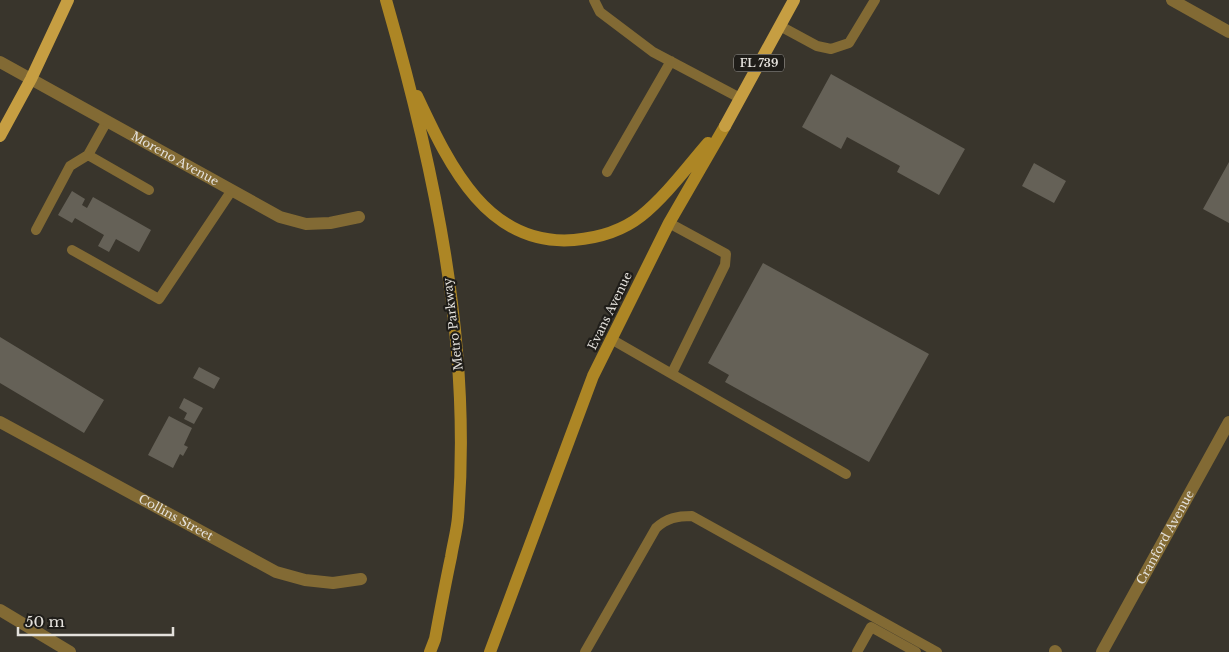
<svg xmlns="http://www.w3.org/2000/svg" width="1229" height="652" viewBox="0 0 1229 652" font-family="'Libre Baskerville',serif">
<style>
.building{fill:#656157}
.lines{fill:none;stroke-linecap:round;stroke-linejoin:round}
.service{stroke:#826a34;stroke-width:10}
.minor{stroke:#826a34;stroke-width:12}
.tertiary{stroke:#826a34;stroke-width:12}
.secondary{stroke:#ad8625;stroke-width:12}
.primary{stroke:#c69e42;stroke-width:12}
.labels{text-anchor:middle;stroke-width:4.5;stroke-linejoin:round;paint-order:stroke}
.shield{fill:#1f1d19;stroke:#a9a6a2;stroke-width:1}
.shield-label{font-size:11px;font-weight:bold;fill:#e4e1dc}
.street-label{font-size:12px;fill:#e4e1dc;stroke:#1f1d19}
</style>
<rect width="100%" height="100%" fill="#39352c"/>
<path class="building" d="M 831,74 L 965,149 L 939,195 L 897,172 L 900,166 L 847,137 L 841,149 L 802,127 Z
M 1229,162 L 1229,223 L 1203,209 Z
M 1034,163 L 1066,181 L 1054,203 L 1022,186 Z
M 72,191 L 85,199 L 82,205 L 87,208 L 93,197 L 151,230 L 139,252 L 116,239 L 109,252 L 98,246 L 104,235 L 75,218 L 72,223 L 58,215 Z
M 763,263 L 929,354 L 869,462 L 725,382 L 729,375 L 708,363 Z
M 0,337 L 104,400 L 84,433 L 0,383 Z
M 199,367 L 220,378 L 214,389 L 193,378 Z
M 184,398 L 203,408 L 194,424 L 184,419 L 187,413 L 179,408 Z
M 169,416 L 192,428 L 184,445 L 188,447 L 183,456 L 180,454 L 173,468 L 148,455 Z"/>
<g class="lines">
<path class="service" d="M 594,0 L 600,12 L 653,52 L 740,98
M 780,26 L 817,46 L 831,49 L 849,43 L 875,0
M 88,155 L 149,190
M 607,172 L 671,61
M 669,223 L 726,254 L 725,265 L 672,373
M 36,230 L 70,166 L 88,155 L 107,121
M 72,250 L 159,299 L 232,190
M 611,339 L 846,474
M 585,652 L 656,528 C 667,518 677,516 692,516 L 937,652
M 857,652 L 871,627 L 916,652"/>
<g class="minor">
<path d="M 1172,0 L 1229,32"/>
<path id="s1" d="M 0,62 L 280,217 L 306,224 L 330,223 L 359,217"/>
<path id="s2" d="M 0,422 L 276,572 L 305,580 L 333,583 L 361,579"/>
<path d="M 1055,651 L 1056,652"/>
<path id="s3" d="M 1102,652 L 1229,422"/>
</g>
<path class="tertiary" d="M 0,610 L 70,652"/>
<path class="secondary" d="M 386,0 C 434,167 472,342 458,517 C 457,530 453,544 451,557 C 445,585 440,612 435,639 L 430,652
M 417,96 C 448,162 486,247 574,240 C 597,238 622,231 641,216 C 665,197 688,166 708,143
M 490,652 L 593,376 L 669,223 L 725,126"/>
<path class="primary" d="M 725,126 L 794,0
M 0,136 L 31,79 L 68,0"/>
</g>
<g class="labels">
<rect class="shield" x="734" y="54.5" width="50" height="17" rx="4"/>
<g class="shield-label">
<text x="759" y="67">FL 739</text>
</g>
<g class="street-label">
<text dy="4" stroke="none"><textPath href="#s1" startOffset="200">Moreno Avenue</textPath></text>
<text transform="translate(610 311) rotate(-64)" y="4">Evans Avenue</text>
<text transform="translate(453 324) rotate(-97)" y="4">Metro Parkway</text>
<text dy="4" stroke="none"><textPath href="#s2" startOffset="200">Collins Street</textPath></text>
<text dy="4" stroke="none"><textPath href="#s3" startOffset="131">Cranford Avenue</textPath></text>
</g>
</g>
<path d="M18 627v8h155v-8" fill="none" stroke="#e4e1dc" stroke-width="2.5"/>
<text x="25" y="627" font-size="15" fill="#e4e1dc" stroke="#1f1d19" stroke-width="4" paint-order="stroke">50 m</text>
</svg>
